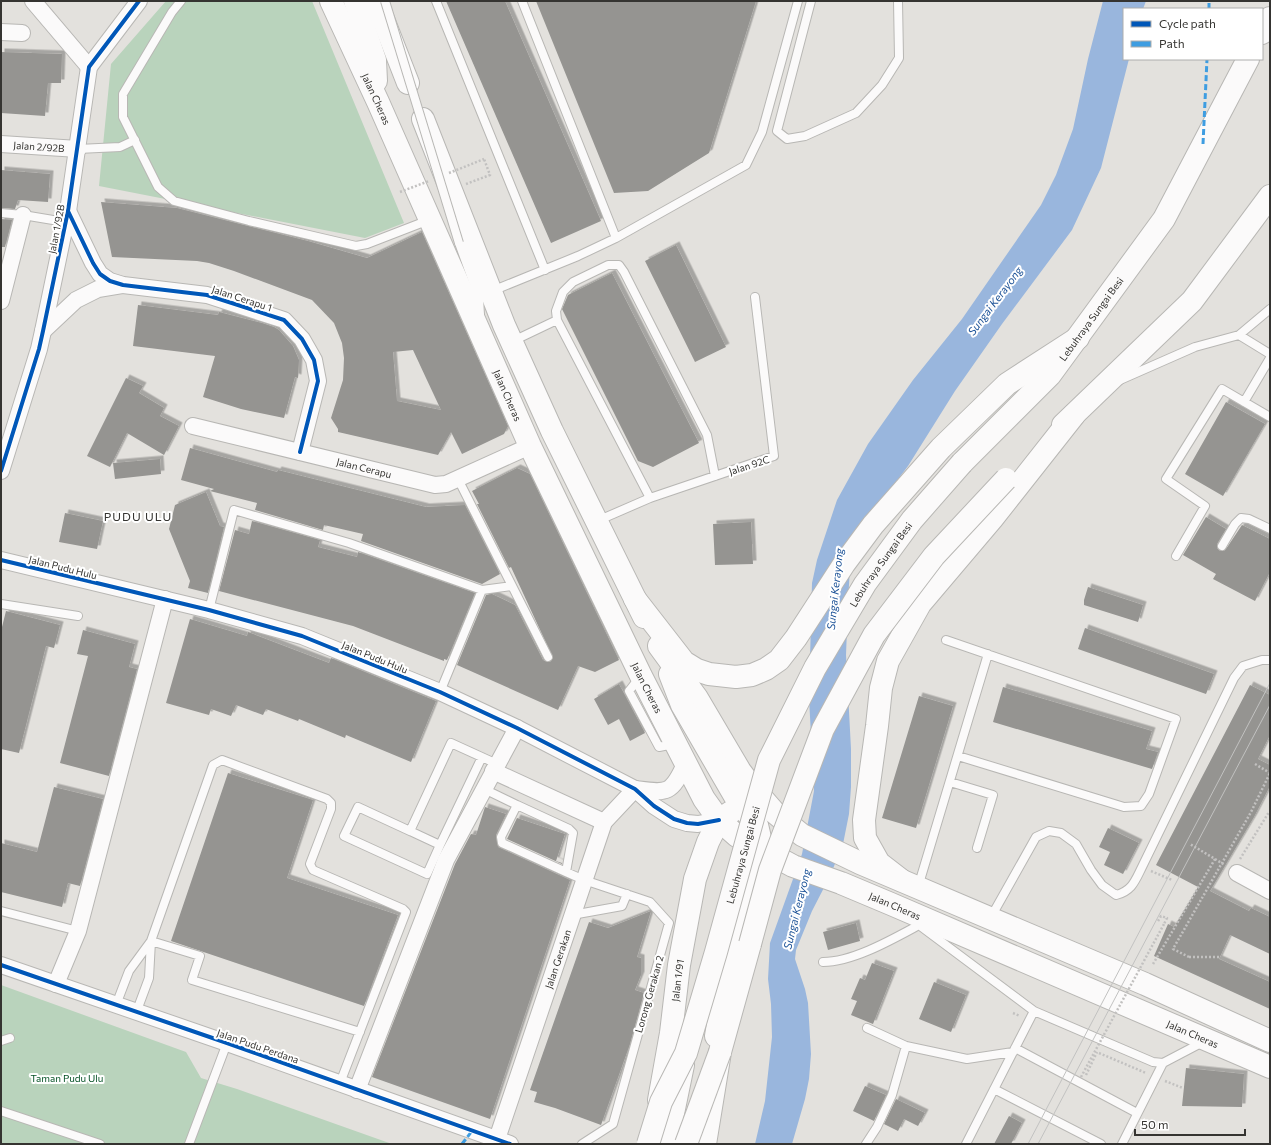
<svg xmlns="http://www.w3.org/2000/svg" width="1271" height="1145" viewBox="0 0 1271 1145" font-family="Commissioner,sans-serif">
<style>
.green{fill:#b9d3bc}
.water{fill:#99b6dd}
.building{fill:#959491;fill-rule:evenodd;filter:url(#shadow)}
.lines{fill:none;stroke-linecap:round;stroke-linejoin:round}
.lane-casing{stroke:#b8b7b4;stroke-width:10}
.street-casing{stroke:#b8b7b4;stroke-width:18}
.secondary-casing{stroke:#b8b7b4;stroke-width:24}
.highway-casing{stroke:#b8b7b4;stroke-width:24}
.path{stroke:#c2c1c0;stroke-width:2.5;stroke-dasharray:2 2;stroke-linecap:butt}
.lane{stroke:#fbfafa;stroke-width:8}
.street{stroke:#fbfafa;stroke-width:16}
.secondary{stroke:#fbfafa;stroke-width:22}
.highway{stroke:#fbfafa;stroke-width:22}
.tram{stroke:#c2c2c1;stroke-width:1}
.lane-bridge-casing{stroke:#b8b7b4;stroke-width:10;stroke-linecap:butt}
.highway-bridge-casing{stroke:#b8b7b4;stroke-width:24;stroke-linecap:butt}
.path-bridge{stroke:#c2c1c0;stroke-width:2.5;stroke-dasharray:2 2;stroke-linecap:butt}
.lane-bridge{stroke:#fbfafa;stroke-width:8}
.highway-bridge{stroke:#fbfafa;stroke-width:22}
.quiet{stroke:#3e9de1;stroke-width:3;stroke-dasharray:6 3;stroke-linecap:butt}
.cycleway-casing{stroke:#fff;stroke-width:6}
.cycleway{stroke:#0057b8;stroke-width:4}
.labels{text-anchor:middle;stroke-width:4;stroke-linejoin:round;paint-order:stroke}
.street-label{font-size:10px;fill:#353431;stroke:#fff}
.park-label{font-size:10px;fill:#045125;stroke:#fff}
.water-label{font-size:11px;font-style:italic;fill:#1c5297;stroke:#fff}
.quarter-label{font-size:12px;letter-spacing:1px;fill:#353431;stroke:#fff}
</style>
<defs>
<filter id="shadow"><feDropShadow dx="3.5" dy="-3.5" stdDeviation="0" flood-color="#0004"/></filter>
</defs>
<rect width="100%" height="100%" fill="#e3e1dd"/>
<path class="green" d="M 166,1 L 312,1 L 404,223 L 365,238 L 99,186 L 111,64 Z
M 1,985 L 186,1052 L 201,1078 L 237,1089 L 392,1144 L 1,1144 Z"/>
<path class="water" d="M 1103,1 L 1146,1 L 1143,9 L 1124,9 L 1124,59 L 1129,59 L 1101,168 L 1072,230 L 1002,324 L 955,391 L 908,466 L 880,503 L 850,567 L 848,602 L 846,655 L 851,749 L 851,787 L 849,814 L 843,844 L 830,876 L 812,911 L 796,950 L 795,959 L 805,989 L 808,1003 L 811,1054 L 809,1079 L 805,1099 L 792,1144 L 755,1144 L 765,1101 L 772,1037 L 771,1004 L 768,979 L 770,943 L 802,854 L 814,791 L 809,698 L 812,583 L 817,560 L 837,500 L 868,444 L 913,380 L 962,319 L 1041,205 L 1056,175 L 1073,129 L 1088,59 Z"/>
<path class="building" d="M 446,1 L 505,1 L 601,221 L 551,243 Z
M 536,1 L 756,1 L 709,153 L 648,191 L 614,193 Z
M 1,52 L 62,54 L 61,83 L 48,83 L 45,116 L 1,113 Z
M 1,170 L 50,174 L 48,202 L 18,200 L 15,209 L 1,208 Z
M 101,202 L 177,208 L 248,226 L 308,241 L 367,258 L 422,232 L 508,426 L 504,434 L 462,454 L 451,432 L 438,455 L 338,432 L 338,429 L 331,418 L 343,380 L 344,358 L 342,343 L 334,323 L 312,300 L 234,271 L 209,263 L 197,261 L 112,257 ZM 413,350 L 426,378 L 441,410 L 397,401 L 393,352 Z
M 1,219 L 12,220 L 5,247 L 1,247 Z
M 676,245 L 726,347 L 695,362 L 645,261 Z
M 612,273 L 699,443 L 653,467 L 638,461 L 562,309 L 568,295 Z
M 138,305 L 218,315 L 219,312 L 262,323 L 274,327 L 279,330 L 293,346 L 299,360 L 298,378 L 295,377 L 284,418 L 241,409 L 203,397 L 215,356 L 133,346 Z
M 126,378 L 143,386 L 139,393 L 164,408 L 160,416 L 179,426 L 164,455 L 127,433 L 110,467 L 87,456 Z
M 1226,402 L 1265,424 L 1223,496 L 1185,474 Z
M 190,448 L 277,472 L 278,470 L 426,507 L 465,505 L 500,574 L 482,584 L 361,541 L 363,534 L 324,525 L 323,530 L 255,510 L 257,503 L 210,491 L 214,489 L 181,480 Z
M 160,459 L 161,474 L 115,479 L 113,463 Z
M 517,468 L 530,474 L 619,660 L 595,672 L 578,666 L 558,710 L 457,665 L 486,595 L 492,594 L 515,605 L 543,660 L 547,662 L 550,662 L 553,658 L 511,567 L 509,568 L 477,504 L 479,504 L 472,491 Z
M 206,492 L 220,526 L 224,527 L 208,593 L 188,588 L 190,581 L 169,529 L 175,505 Z
M 65,513 L 103,521 L 97,549 L 59,542 Z
M 1206,517 L 1226,529 L 1217,544 L 1217,548 L 1220,551 L 1224,551 L 1226,549 L 1242,525 L 1270,539 L 1270,572 L 1255,601 L 1213,579 L 1216,574 L 1183,555 Z
M 252,521 L 320,540 L 318,547 L 357,557 L 358,552 L 475,593 L 447,660 L 444,659 L 444,661 L 353,626 L 219,591 L 235,530 L 249,534 Z
M 751,522 L 753,564 L 715,565 L 713,524 Z
M 1088,587 L 1143,605 L 1138,622 L 1084,605 L 1084,600 Z
M 6,611 L 60,625 L 54,648 L 46,646 L 19,753 L 1,749 L 1,631 Z
M 190,619 L 247,636 L 248,632 L 329,663 L 331,658 L 436,701 L 411,762 L 346,735 L 345,738 L 299,719 L 298,721 L 266,709 L 263,715 L 236,705 L 231,716 L 211,709 L 209,715 L 166,703 Z
M 1085,628 L 1214,674 L 1206,694 L 1078,649 Z
M 83,630 L 135,644 L 129,667 L 137,669 L 109,776 L 60,763 L 88,656 L 77,654 Z
M 619,684 L 645,733 L 630,741 L 619,719 L 608,725 L 594,699 Z
M 1250,685 L 1270,695 L 1270,735 L 1258,759 L 1270,765 L 1270,786 L 1254,817 L 1210,891 L 1249,911 L 1251,908 L 1270,917 L 1270,954 L 1230,935 L 1219,959 L 1270,982 L 1270,1009 L 1154,956 L 1168,924 L 1174,927 L 1198,887 L 1156,865 Z
M 1003,687 L 1152,731 L 1146,749 L 1158,752 L 1152,769 L 993,722 Z
M 919,696 L 953,706 L 916,828 L 882,818 Z
M 228,773 L 313,800 L 287,878 L 398,915 L 364,1006 L 171,941 Z
M 54,787 L 103,799 L 80,886 L 68,883 L 62,907 L 1,892 L 1,843 L 37,852 Z
M 485,807 L 506,814 L 496,835 L 498,847 L 570,880 L 490,1119 L 372,1077 L 455,864 L 471,834 L 476,835 Z
M 517,818 L 565,834 L 556,861 L 562,863 L 562,864 L 507,839 Z
M 1108,828 L 1139,843 L 1123,874 L 1104,865 L 1110,852 L 1099,847 Z
M 651,911 L 637,957 L 641,958 L 641,975 L 635,990 L 644,993 L 630,1044 L 601,1125 L 555,1108 L 534,1102 L 537,1092 L 530,1090 L 589,922 L 608,928 Z
M 856,923 L 860,941 L 828,950 L 823,932 Z
M 872,963 L 894,971 L 873,1024 L 851,1015 L 857,1001 L 851,999 L 860,978 L 865,980 Z
M 934,982 L 966,995 L 951,1032 L 919,1019 Z
M 1186,1068 L 1244,1074 L 1242,1107 L 1182,1106 Z
M 865,1086 L 886,1095 L 874,1121 L 853,1111 Z
M 896,1099 L 925,1113 L 918,1126 L 904,1119 L 898,1131 L 884,1124 Z
M 1009,1116 L 1022,1123 L 1011,1144 L 994,1144 Z"/>
<g class="lines">
<g class="lane-casing">
<path id="lane" d="M 181,1 L 172,12 L 123,94 L 123,117 L 158,187 L 174,201 L 249,221 L 356,246 L 367,244 L 429,220
M 436,1 L 545,270
M 522,1 L 616,238
M 811,1 L 777,131 L 787,139 L 805,136 L 856,113 L 882,85 L 899,58 L 898,1
M 78,149 L 120,147 L 135,140
M 1,213 L 23,215 L 65,222
M 459,243 L 479,298 L 480,315
M 492,291 L 578,256 L 616,238 L 746,165 L 762,132 L 798,1
M 1239,335 L 1270,309
M 513,341 L 557,320
M 1120,380 L 1195,347 L 1239,335 L 1270,354
M 1244,402 L 1270,358
M 458,479 L 548,657
M 650,498 L 557,320 L 556,311 L 563,292 L 573,282 L 608,265 L 619,265 L 624,272 L 707,435 L 715,476
M 597,521 L 650,498 L 774,456 L 755,297
M 1222,546 L 1235,524 L 1241,518 L 1249,519 L 1270,529
M 1176,556 L 1205,506 L 1166,479 L 1222,389 L 1270,417
M 1,604 L 78,616
M 209,610 L 234,510 L 349,543 L 482,590
M 946,640 L 1176,719 L 1149,794 L 1141,806 L 1124,807 L 958,756
M 640,677 L 629,691 L 659,747 L 674,744
M 440,692 L 482,590 L 512,586
M 950,782 L 993,795 L 977,848
M 484,789 L 517,805
M 517,805 L 569,829 L 573,833 L 566,872 L 502,843 L 501,837 Z
M 410,831 L 440,845 L 482,757
M 440,845 L 427,874 L 344,836 L 358,807 L 410,831 L 451,743 L 497,764
M 566,872 L 584,880 L 650,902 L 669,923 L 613,1124 L 582,1144
M 918,887 L 988,654
M 1,911 L 78,931
M 572,915 L 622,906 L 627,894
M 991,917 L 1036,837 L 1049,831 L 1061,833 L 1076,844 L 1091,870 L 1102,885 L 1116,895 C 1132,891 1135,881 1142,867 L 1234,678 L 1243,666 L 1262,660 L 1270,660
M 919,925 L 1034,1011 L 1153,1062 L 1163,1063 L 1203,1042
M 151,941 L 200,956 L 192,980 L 360,1032
M 823,962 C 853,962 893,939 919,925 L 923,922
M 116,1005 L 129,971 L 151,941
M 136,1013 L 149,978 L 151,941 L 213,765 L 222,760 L 327,799 L 331,803 L 331,809 L 310,864 L 313,870 L 403,909 L 406,912 L 340,1083
M 867,1028 L 906,1046 L 967,1059 L 1013,1052
M 1,1041 L 10,1038
M 1015,1048 L 1137,1113
M 994,1089 L 1101,1144
M 1,1111 L 100,1144
M 189,1144 L 227,1043
M 866,1144 L 877,1127 L 892,1095 L 906,1046
M 966,1144 L 1034,1011
M 1122,1144 L 1163,1063"/>
</g>
<g class="street-casing">
<g id="street">
<path d="M 33,1 L 89,67"/>
<path d="M 1,32 L 22,33"/>
<path id="s1" d="M 1,144 L 78,149"/>
<path d="M 68,211 L 93,263 L 100,274 L 110,281 L 123,285 L 207,295 L 284,320 L 302,339 L 314,360 L 318,381 L 300,452"/>
<path d="M 1,301 L 23,215"/>
<path d="M 43,331 L 76,300 L 98,289 L 122,285"/>
<path id="s2" d="M 193,426 L 435,485 L 446,484 L 530,446"/>
<path d="M 1,471 L 39,349 L 43,331 L 68,211 L 89,67 L 139,1"/>
<path d="M 1,560 L 209,610 L 302,636 L 440,692 L 517,728 L 635,789 L 654,806 L 674,819 L 687,823 L 698,824 L 719,820"/>
<path d="M 493,771 L 604,822"/>
<path d="M 635,789 C 667,793 671,795 685,764"/>
<path d="M 1237,873 L 1270,891"/>
<path d="M 1,965 L 227,1043 L 510,1144"/>
<path d="M 56,984 L 78,931 L 165,599"/>
<path d="M 357,1090 L 446,860 L 517,728"/>
<path id="s3" d="M 497,1139 L 604,822 L 635,789"/>
</g>
</g>
<g class="secondary-casing">
<g id="secondary">
<path id="s4" d="M 331,1 L 378,102 L 530,446 L 641,676 L 704,799 L 719,820 L 737,836 L 793,866 L 841,883 L 891,904 L 1270,1067"/>
<path d="M 355,1 L 375,60 L 376,81"/>
<path d="M 376,1 L 408,83"/>
<path d="M 423,119 L 504,325 L 552,431 L 644,617"/>
<path d="M 659,646 L 697,698 L 740,771 L 749,783 L 775,813 L 802,835 L 860,863 L 1145,984 L 1270,1041"/>
<path d="M 670,674 L 682,705 L 740,805 L 757,825 L 760,838 L 759,848 L 729,958 L 716,1036"/>
<path id="s5" d="M 659,1100 L 671,1033 L 679,965 L 695,879 L 708,842 L 719,820 L 731,812"/>
</g>
</g>
<g class="highway-casing">
<g id="highway">
<path d="M 1262,33 L 1270,18"/>
<path d="M 1063,425 L 1192,301 L 1270,196"/>
<path id="s6" d="M 962,463 L 1050,375 L 1164,219 L 1248,59"/>
<path d="M 635,599 L 684,662 L 697,670 L 709,674 L 736,677 L 752,675 L 766,669 L 779,660 L 796,638 L 844,564 L 873,525 L 941,448 L 1007,384 L 1078,338"/>
<path d="M 901,880 L 879,863 L 865,838 L 864,820 L 877,726 L 881,688 L 888,661 L 920,604 L 992,519 L 1074,415"/>
<path d="M 665,1144 L 670,1128 L 683,1065"/>
<path d="M 705,1144 L 720,1052 L 750,944"/>
</g>
</g>
<path class="path" d="M 466,184 L 490,175 L 484,159
M 1255,764 L 1270,773
M 1215,859 L 1225,865
M 1240,859 L 1269,812 L 1270,812
M 1151,871 L 1172,880
M 1158,921 L 1161,916 L 1167,918 L 1164,924
M 1189,957 L 1220,957
M 1153,964 L 1215,859 L 1190,844
M 1013,1013 L 1020,1016
M 1099,1053 L 1146,1073
M 1086,1075 L 1097,1052
M 1165,1081 L 1183,1088"/>
<use href="#lane" class="lane"/>
<use href="#street" class="street"/>
<use href="#secondary" class="secondary"/>
<use href="#highway" class="highway"/>
<path class="tram" d="M 1028,1144 L 1270,683
M 1038,1144 L 1270,705"/>
<g class="lane-bridge-casing">
<path id="lane-bridge" d="M 385,1 L 459,243"/>
</g>
<g class="highway-bridge-casing">
<g id="highway-bridge">
<path d="M 750,944 L 770,870 L 823,729 L 874,635 L 934,556 L 1006,479"/>
<path id="s7" d="M 648,1144 L 661,1102 L 686,1053 L 716,952 L 769,760 L 815,668 L 865,584 L 912,520 L 962,463"/>
<path d="M 686,1144 L 720,1052"/>
</g>
</g>
<path class="path-bridge" d="M 449,173 L 484,159
M 400,192 L 429,181
M 1189,957 L 1173,949 L 1251,812 L 1270,773
M 1081,1077 L 1164,924"/>
<use href="#lane-bridge" class="lane-bridge"/>
<use href="#highway-bridge" class="highway-bridge"/>
<path class="quiet" d="M 1209,9 L 1209,1
M 1203,144 L 1207,59
M 462,1144 L 472,1131"/>
<g class="cycleway-casing">
<path id="cycleway" d="M 68,211 L 93,263 L 100,274 L 110,281 L 123,285 L 207,295 L 284,320 L 302,339 L 314,360 L 318,381 L 300,452
M 1,471 L 39,349 L 43,331 L 68,211 L 89,67 L 139,1
M 1,560 L 209,610 L 302,636 L 440,692 L 517,728 L 635,789 L 654,806 L 674,819 L 687,823 L 698,824 L 719,820
M 1,965 L 227,1043 L 510,1144"/>
</g>
<use href="#cycleway" class="cycleway"/>
</g>
<g class="labels">
<g class="street-label">
<text dy="4" stroke="none"><textPath href="#s4" startOffset="108">Jalan Cheras</textPath></text>
<text dy="4" stroke="none"><textPath href="#s1" startOffset="38">Jalan 2/92B</textPath></text>
<text transform="translate(56 229) rotate(-79)" y="4">Jalan 1/92B</text>
<text transform="translate(242 298) rotate(18)" y="4">Jalan Cerapu 1</text>
<text dy="4" stroke="none"><textPath href="#s6" startOffset="194">Lebuhraya Sungai Besi</textPath></text>
<text dy="4" stroke="none"><textPath href="#s4" startOffset="432">Jalan Cheras</textPath></text>
<text transform="translate(749 465) rotate(-18)" y="4">Jalan 92C</text>
<text dy="4" stroke="none"><textPath href="#s2" startOffset="176">Jalan Cerapu</textPath></text>
<text dy="4" stroke="none"><textPath href="#s7" startOffset="629">Lebuhraya Sungai Besi</textPath></text>
<text transform="translate(63 567) rotate(14)" y="4">Jalan Pudu Hulu</text>
<text transform="translate(375 657) rotate(22)" y="4">Jalan Pudu Hulu</text>
<text dy="4" stroke="none"><textPath href="#s4" startOffset="756">Jalan Cheras</textPath></text>
<text dy="4" stroke="none"><textPath href="#s7" startOffset="305">Lebuhraya Sungai Besi</textPath></text>
<text dy="4" stroke="none"><textPath href="#s4" startOffset="1104">Jalan Cheras</textPath></text>
<text dy="4" stroke="none"><textPath href="#s3" startOffset="190">Jalan Gerakan</textPath></text>
<text dy="4" stroke="none"><textPath href="#s5" startOffset="121">Jalan 1/91</textPath></text>
<text transform="translate(649 994) rotate(-74)" y="4">Lorong Gerakan 2</text>
<text dy="4" stroke="none"><textPath href="#s4" startOffset="1428">Jalan Cheras</textPath></text>
<text transform="translate(258 1046) rotate(19)" y="4">Jalan Pudu Perdana</text>
</g>
<g class="park-label">
<text x="67" y="1082">Taman Pudu Ulu</text>
</g>
<g class="water-label">
<text transform="translate(995 301) rotate(-53)" y="4">Sungai Kerayong</text>
<text transform="translate(835 589) rotate(-84)" y="4">Sungai Kerayong</text>
<text transform="translate(797 909) rotate(-76)" y="4">Sungai Kerayong</text>
</g>
<g class="quarter-label">
<text x="138" y="521">PUDU ULU</text>
</g>
</g>
<rect width="1271" height="1145" fill="none" stroke="#353431" stroke-width="4"/>
<rect x="1123" y="8" width="140" height="52" fill="#ffffff" stroke="#aeaead"/>
<rect x="1131" y="21" width="20" height="6" fill="#0057b8" stroke="#aeaead"/>
<text x="1159" y="28" font-size="12" fill="#353431">Cycle path</text>
<rect x="1131" y="41" width="20" height="6" fill="#3e9de1" stroke="#aeaead"/>
<text x="1159" y="48" font-size="12" fill="#353431">Path</text>
<path d="M1135 1129v6h110v-6" fill="none" stroke="#353431" stroke-width="2"/>
<text x="1141" y="1129" font-size="12" fill="#353431" stroke="#ffffff" stroke-width="3" paint-order="stroke">50 m</text>
</svg>
